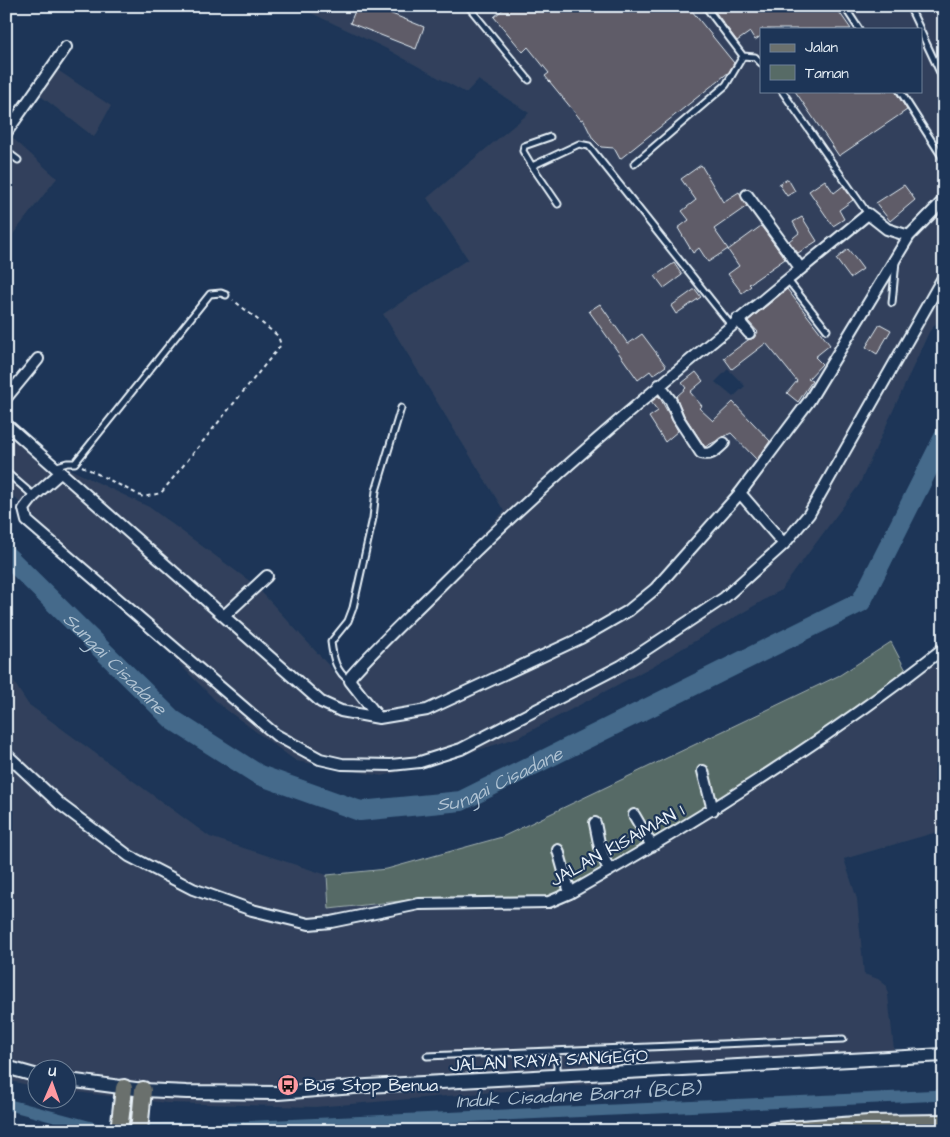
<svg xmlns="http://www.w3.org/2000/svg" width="950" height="1137" viewBox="0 0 950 1137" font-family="'Architects Daughter',sans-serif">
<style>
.built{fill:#30415c;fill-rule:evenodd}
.green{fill:#576b66;stroke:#a0aeaf}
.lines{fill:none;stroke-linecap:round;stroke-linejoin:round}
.canal{stroke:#446a8b;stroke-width:11}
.river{stroke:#446a8b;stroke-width:20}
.building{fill:#5e5c68;stroke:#e8f1f8}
.service-casing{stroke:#e8f1f8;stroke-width:9}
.minor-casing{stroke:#e8f1f8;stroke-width:14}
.tertiary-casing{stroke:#e8f1f8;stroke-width:16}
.primary-casing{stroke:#e8f1f8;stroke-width:20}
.path{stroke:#e8f1f8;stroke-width:2;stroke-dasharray:4 4;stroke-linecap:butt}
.service{stroke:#1d3557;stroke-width:5}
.minor{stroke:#1d3557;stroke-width:10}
.tertiary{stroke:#1d3557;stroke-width:12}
.primary{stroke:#6b706d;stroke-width:16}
.labels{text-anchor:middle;stroke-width:4.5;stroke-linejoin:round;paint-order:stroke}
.street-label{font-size:18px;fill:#e8f1f8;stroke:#1d3557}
.poi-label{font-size:18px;fill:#e8f1f8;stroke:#1d3557;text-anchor:start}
.water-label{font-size:19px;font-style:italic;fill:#afc2d2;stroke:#1d3557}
</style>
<rect width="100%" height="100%" fill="#1d3557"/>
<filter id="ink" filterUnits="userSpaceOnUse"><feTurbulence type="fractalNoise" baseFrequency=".02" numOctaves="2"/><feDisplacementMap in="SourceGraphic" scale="10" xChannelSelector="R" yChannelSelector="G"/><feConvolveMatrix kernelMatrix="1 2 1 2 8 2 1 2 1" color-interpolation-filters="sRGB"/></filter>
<g filter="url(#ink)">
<path class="built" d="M 310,6 L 944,6 L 944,314 L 929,332 L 859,485 L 781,590 L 651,667 L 519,737 L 438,763 L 382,776 L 296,761 L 220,705 L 6,489 L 6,420 L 59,464 L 149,507 L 255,585 L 343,681 L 504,511 L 383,314 L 468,259 L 427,198 L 529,113 L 478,80 L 466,93 L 385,48 L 307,11 ZM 761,29 L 921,29 L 921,91 L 761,91 ZM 728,369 L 745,386 L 733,397 L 715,382 Z
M 56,69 L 111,106 L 94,137 L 38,94 Z
M 7,133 L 57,178 L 10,238 L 6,234 Z
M 934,664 L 944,684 L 944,830 L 844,859 L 857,899 L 864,974 L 878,979 L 887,986 L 895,1059 L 315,1107 L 167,1103 L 68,1091 L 68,1070 L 38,1070 L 37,1087 L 6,1080 L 6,670 L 28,704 L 210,837 L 327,875 L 329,909 L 418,899 L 563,903 L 723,810 Z
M 944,1112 L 944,1131 L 580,1131 Z"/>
<path class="green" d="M 891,642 L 911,680 L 723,810 L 563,903 L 418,899 L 329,909 L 327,875 L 387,869 L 502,837 L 840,675 Z"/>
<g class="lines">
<path class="canal" d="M 6,1104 L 99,1129 L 216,1128 L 944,1095"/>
<path class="river" id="s1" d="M 6,555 L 173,720 L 259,775 L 360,811 L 461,801 L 861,602 L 944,437"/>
</g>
<path class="building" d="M 357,6 L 372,6 L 424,27 L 416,49 L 350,23 Z
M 507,6 L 688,6 L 734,63 L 729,72 L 620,159 L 614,148 L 601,147 L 593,139 L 583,119 L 581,120 L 545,76 L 549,73 L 528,47 L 523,52 L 494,17 Z
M 711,6 L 835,6 L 851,29 L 761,29 L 761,36 L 755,40 L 750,32 L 737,41 Z
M 795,91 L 895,91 L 907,110 L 839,156 Z
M 701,165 L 723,202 L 739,192 L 747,206 L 714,229 L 728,249 L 708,262 L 699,248 L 693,253 L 678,228 L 689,220 L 682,211 L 696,200 L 681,179 Z
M 788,179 L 795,191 L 787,196 L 779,184 Z
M 825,180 L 834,193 L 843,186 L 853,200 L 839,210 L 844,219 L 833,226 L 809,191 Z
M 904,185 L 915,200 L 890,221 L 876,203 Z
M 802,217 L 817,241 L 798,253 L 789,241 L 799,233 L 793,222 Z
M 761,226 L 785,259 L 749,284 L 751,286 L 742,293 L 728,274 L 739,266 L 728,250 Z
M 848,249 L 863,269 L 850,278 L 836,259 Z
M 674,263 L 682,275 L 664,288 L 655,276 Z
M 695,289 L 701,297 L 676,314 L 671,306 Z
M 787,289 L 830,345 L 815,357 L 822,364 L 808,379 L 812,381 L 798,402 L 787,393 L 797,381 L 766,343 L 732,369 L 724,358 L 748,340 L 754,338 L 758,332 L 748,321 Z
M 600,304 L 628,344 L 642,334 L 666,366 L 653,375 L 650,371 L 638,380 L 589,311 Z
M 880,324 L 891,330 L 877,354 L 866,347 Z
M 696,372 L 703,381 L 690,392 L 702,406 L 699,408 L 713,421 L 733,402 L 770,441 L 757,460 L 731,433 L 705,447 L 684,415 L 676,397 L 686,388 L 682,383 Z
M 659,396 L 678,431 L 665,442 L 649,417 L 658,411 L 651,402 Z"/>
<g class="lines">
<g class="service-casing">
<path id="service" d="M 468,6 L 529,80
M 705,6 L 743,56
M 844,6 L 859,29
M 909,6 L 920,29
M 921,32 L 944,81
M 782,91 L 868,214
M 900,91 L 944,160
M 6,151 L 18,160
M 634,164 L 726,85 L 743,56 L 755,57 L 761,63
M 532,166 L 523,151 L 524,146 L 550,137
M 558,204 L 532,166 L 579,144 L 589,146 L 731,325
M 787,279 L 827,330
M 892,303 L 896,261
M 54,467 L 67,463 L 75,463 L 210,294 L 221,293 L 226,295
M 6,472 L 34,496
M 350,681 C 336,672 333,658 331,642 L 348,621 L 353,608 L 373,518 L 376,491 L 401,408
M 557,1051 L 557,1076
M 427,1056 L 843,1039"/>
</g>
<g class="minor-casing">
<path id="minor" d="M 6,133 L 66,47
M 747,195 L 801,269
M 737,319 L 749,333
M 659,385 L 671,401 L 678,418 L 701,453 C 712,456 716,450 724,443
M 6,398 L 38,359
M 6,424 L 321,702 L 341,711 L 379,718 L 427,710 L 581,638 L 628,611 L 655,589 L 740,493 L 809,401 L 909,236 L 944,200
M 60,473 L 34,496 L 24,509 L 27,521 L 276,735 L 320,759 L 342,764 L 391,765 L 420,762 L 461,749 L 621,666 L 724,598 L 784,544 L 809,514 L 944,276
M 740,493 L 784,544
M 224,616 L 267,576
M 379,718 L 350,681 L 351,676 C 380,643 413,613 444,582 C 577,449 723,333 868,214 L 887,229 L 909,236
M 6,754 L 61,805 L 129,856 L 193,889 L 252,910 L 309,924 L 331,922 L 419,904 L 549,902 L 570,893 C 700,820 826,741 944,648
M 703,771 L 713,810
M 634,815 L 652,846
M 595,823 L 600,848 L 609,871
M 558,850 L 570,893"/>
</g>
<g class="tertiary-casing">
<path id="tertiary" d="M 6,1067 L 38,1076
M 68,1080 L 143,1090 L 187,1092 L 278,1093 L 367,1086 L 944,1055"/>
</g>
<g class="primary-casing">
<path id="primary" d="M 119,1131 L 124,1088
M 139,1131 L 143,1090
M 774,1131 L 869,1124 L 944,1123"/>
</g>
<path class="path" d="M 82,466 L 143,497 L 161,493 L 281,345 L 278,336 L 233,300"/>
<use href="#service" class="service"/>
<use href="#minor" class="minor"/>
<use href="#tertiary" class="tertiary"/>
<use href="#primary" class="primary"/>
</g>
</g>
<defs>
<g id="bus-disc" transform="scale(1.125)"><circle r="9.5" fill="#ff9aa2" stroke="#1d3557"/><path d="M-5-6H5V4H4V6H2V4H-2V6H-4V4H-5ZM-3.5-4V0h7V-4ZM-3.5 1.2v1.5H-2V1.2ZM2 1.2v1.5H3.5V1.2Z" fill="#111"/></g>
</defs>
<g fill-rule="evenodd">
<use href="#bus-disc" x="288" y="1085"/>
</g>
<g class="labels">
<g class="street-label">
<text transform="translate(617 845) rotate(-29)" y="6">JALAN KISAIMAN 1</text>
<text transform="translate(549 1060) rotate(-3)" y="6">JALAN RAYA SANGEGO</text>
</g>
<g class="poi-label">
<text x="304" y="1091">Bus Stop Benua</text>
</g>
<g class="water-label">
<text dy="7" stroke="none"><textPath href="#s1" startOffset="154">Sungai Cisadane</textPath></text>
<text dy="7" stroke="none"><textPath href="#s1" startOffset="589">Sungai Cisadane</textPath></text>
<text transform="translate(578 1094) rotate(-3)" y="7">Induk Cisadane Barat (BCB)</text>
</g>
</g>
<rect width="950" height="1137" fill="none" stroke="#1d3557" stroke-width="25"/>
<rect x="12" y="12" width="925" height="1112" fill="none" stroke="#e8f1f8" stroke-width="2" filter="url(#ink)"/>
<rect x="760" y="28" width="162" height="65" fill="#1d3557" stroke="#6e8097"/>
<rect x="770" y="44" width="25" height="8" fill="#6b706d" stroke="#6e8097"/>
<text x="805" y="52" font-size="15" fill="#e8f1f8">Jalan</text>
<rect x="770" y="65" width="25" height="15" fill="#576b66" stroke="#6e8097"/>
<text x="805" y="78" font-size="15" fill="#e8f1f8">Taman</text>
<g transform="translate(52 1084) rotate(2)"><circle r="24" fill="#1d3557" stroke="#6e8097"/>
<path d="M0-4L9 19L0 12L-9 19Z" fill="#ff9aa2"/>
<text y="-8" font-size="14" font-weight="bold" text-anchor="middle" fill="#e8f1f8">U</text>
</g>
</svg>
